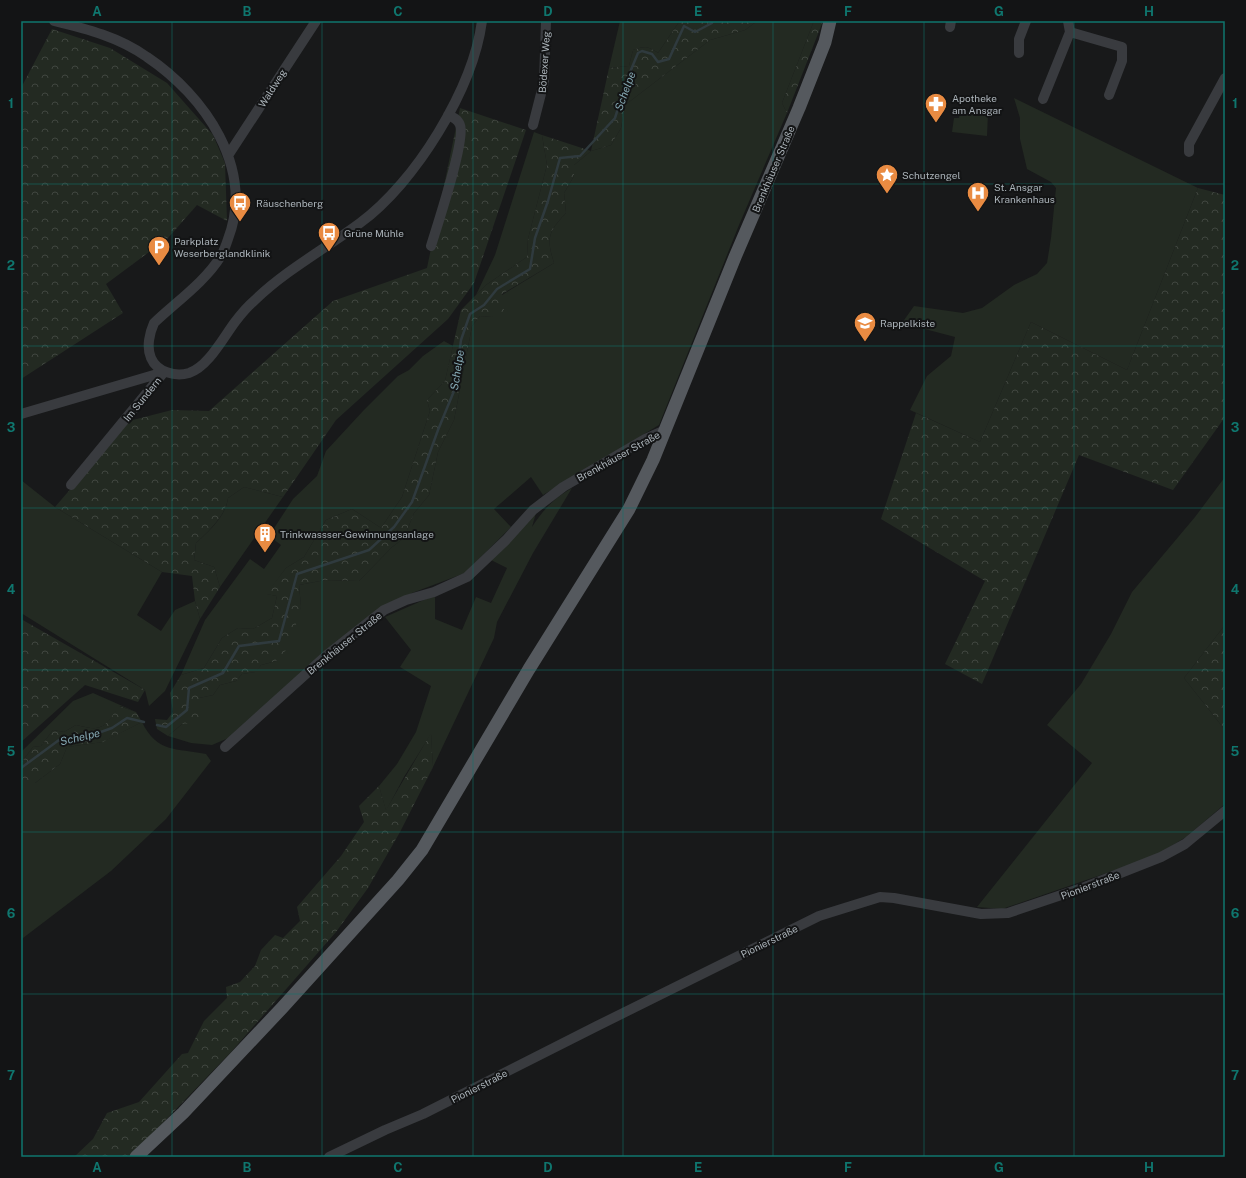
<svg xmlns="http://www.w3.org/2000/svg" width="1246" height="1178" viewBox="0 0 1246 1178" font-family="'Public Sans',sans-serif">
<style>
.green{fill:#232a22}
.forest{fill:url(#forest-crowns)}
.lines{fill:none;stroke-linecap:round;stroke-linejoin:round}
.stream{stroke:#2f3a3e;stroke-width:2.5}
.minor{stroke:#393b3f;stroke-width:10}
.major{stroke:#55595e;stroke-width:13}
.grid{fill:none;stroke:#0f766e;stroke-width:1;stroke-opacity:0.55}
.labels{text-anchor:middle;stroke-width:4;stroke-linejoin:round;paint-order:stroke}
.street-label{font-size:10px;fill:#abb3b9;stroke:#131415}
.poi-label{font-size:10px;fill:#abb3b9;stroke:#131415;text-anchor:start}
.water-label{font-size:11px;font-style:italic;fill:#84a7b2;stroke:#131415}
.neatline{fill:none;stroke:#0f766e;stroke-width:1.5}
.grid-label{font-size:13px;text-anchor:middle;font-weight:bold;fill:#0f766e}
</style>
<defs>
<pattern id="forest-crowns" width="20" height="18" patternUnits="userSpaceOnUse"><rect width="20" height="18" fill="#232a22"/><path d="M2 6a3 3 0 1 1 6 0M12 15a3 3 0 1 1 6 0" fill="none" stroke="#404640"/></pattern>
</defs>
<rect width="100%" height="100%" fill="#18191a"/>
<path class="green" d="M 620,21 L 684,21 L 679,22 L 658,53 C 648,46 644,46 633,50 L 629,66 L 609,68 Z
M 757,21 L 814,21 L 782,103 L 787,113 L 739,225 L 659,425 L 543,495 L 531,477 L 494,509 L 511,527 L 465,573 L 412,593 L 233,736 L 212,745 L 191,743 L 168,736 L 182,724 L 199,698 L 213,695 L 220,685 L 236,681 L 242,674 L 255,672 L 261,665 L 276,661 L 301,607 L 299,585 L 325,580 L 359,581 L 392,547 L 404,538 L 414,513 L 429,495 L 438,452 L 454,420 L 472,326 L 480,316 L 492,317 L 502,295 L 554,263 C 546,238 548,232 566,213 L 564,193 L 574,176 L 574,165 L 591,151 L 611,145 L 621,128 L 625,105 L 710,40 L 745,30 Z
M 1014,98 L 1198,188 L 1127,370 L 1031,322 L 980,442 L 910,410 L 927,376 L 951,356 L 955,337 L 902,323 L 914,306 L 963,313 L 982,308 L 1014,285 L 1037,274 L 1047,263 L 1051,238 L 1056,188 L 1051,182 L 1027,169 L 1020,139 L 1020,118 Z
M 960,110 L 988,114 L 987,136 L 952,132 L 954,118 L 959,118 Z
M 534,132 L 542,135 L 547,165 L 528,239 L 527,257 L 486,285 L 476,295 L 495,255 Z
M 444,341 L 453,346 L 445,381 L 427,400 L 430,411 L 402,497 L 381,528 L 352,509 L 326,520 L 304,557 L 286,568 L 267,594 L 277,596 L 272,618 L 253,629 L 238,628 L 222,638 L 204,668 L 181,675 L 205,620 L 250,559 L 264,569 L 281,545 L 269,536 L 293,499 L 317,476 L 326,451 L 363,411 L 398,376 L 409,370 L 423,356 Z
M 1225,477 L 1225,625 L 1184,678 L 1225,730 L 1225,804 L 1186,837 L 1153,857 L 1002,909 L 977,907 L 1092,763 L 1047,725 L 1081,684 L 1111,634 L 1132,592 L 1195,517 Z
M 21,480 L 55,507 L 162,572 L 137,615 L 161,631 L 175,610 L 195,601 L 200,619 L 165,691 L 149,706 L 145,690 L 21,613 Z
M 244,487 L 283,497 L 220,587 L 214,567 L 194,560 L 196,543 C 209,531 226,516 228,498 Z
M 572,488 L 533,553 L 497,622 L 494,638 L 433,767 L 431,734 L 404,777 L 386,811 L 379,786 L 397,764 L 416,732 L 431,686 L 400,667 L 411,650 L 385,617 L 435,595 L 435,619 L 462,630 L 476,597 L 491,603 L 507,568 L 491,560 L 536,513 L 532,527 C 543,510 554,498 572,488 Z
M 93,693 L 136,712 L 120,706 C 104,728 103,732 76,725 L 64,732 L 53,730 L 41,746 L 33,747 L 21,763 L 21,752 L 73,701 Z
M 142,722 C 157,753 176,748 206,754 L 211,761 L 166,819 L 111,871 L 23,938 L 21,936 L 21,783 L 35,783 L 60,764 L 67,747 L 102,742 Z"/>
<path class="forest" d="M 684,21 L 757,21 L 745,30 L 710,40 L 625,105 L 621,128 L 611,145 L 591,151 L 574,165 L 574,176 L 564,193 L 566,213 C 548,232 546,238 554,263 L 502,294 L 504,311 L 492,317 L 480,316 L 472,326 L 454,420 L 438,452 L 429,495 L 414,513 L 404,538 L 392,547 L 359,581 L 325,580 L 299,585 L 301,607 L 290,646 L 276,661 L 261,665 L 256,672 L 242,674 L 236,681 L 220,685 L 213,695 L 199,698 L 200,722 L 182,724 L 168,736 L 157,729 L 155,719 L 167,720 L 173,712 L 170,693 L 181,675 L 204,668 L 222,638 L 238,628 L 253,629 L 272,618 L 277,596 L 266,594 L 286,568 L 304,557 L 326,520 L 352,509 L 381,528 L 402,497 L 430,411 L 427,400 L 445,381 L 461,310 L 486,285 L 527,257 L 528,239 L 547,165 L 542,135 L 591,151 L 609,68 L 629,66 L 633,50 C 644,46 648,46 658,53 L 679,22 Z
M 814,21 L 823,21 L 787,113 L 782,103 Z
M 52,29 L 110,48 L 167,83 L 213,135 L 225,163 L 227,221 L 197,205 L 168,238 L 106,284 L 123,313 L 21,379 L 21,88 Z
M 460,108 L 526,130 L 474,283 L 448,319 L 336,420 L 283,497 L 244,487 L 228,498 C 226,515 209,531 196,543 L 194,560 L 214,567 L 220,587 L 200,619 L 195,601 L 192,576 L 162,572 L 55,507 L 129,421 L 172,410 L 209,411 L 333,301 L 427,268 Z
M 1198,188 L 1225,195 L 1225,417 L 1173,490 L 1079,455 L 982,684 L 945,664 L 985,581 L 881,519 L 916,413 L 980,442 L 1031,322 L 1127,370 Z
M 21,619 L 145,690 L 138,702 L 85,685 L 21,742 Z
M 1225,625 L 1225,730 L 1184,678 Z
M 119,706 L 136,712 L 142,722 L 103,742 L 67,747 L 60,764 L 35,783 L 21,784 L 21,763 L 33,747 L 41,746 L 53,730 L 64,732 L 76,725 C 103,732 104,728 119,706 Z
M 431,733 L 433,767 L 400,832 L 368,888 L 336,932 L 232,1051 L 130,1157 L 74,1157 L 93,1139 L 107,1113 L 139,1102 L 182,1054 L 188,1053 L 204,1021 L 227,998 L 226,987 L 240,982 L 255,966 L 261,950 L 275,935 L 283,938 L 300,921 L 297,907 L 341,856 L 364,822 L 359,806 L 379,786 L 386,810 Z"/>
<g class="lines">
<path class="stream" d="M 157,725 L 166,727 L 187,710 L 189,688 L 223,673 L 239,646 L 279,641 L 297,574 L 369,550 L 394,527 L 412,502 L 438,430 L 454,391 L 461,340 L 470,314 L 484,305 L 497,289 L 530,269 L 535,238 L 548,201 L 560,158 L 580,156 L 615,118 L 628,77 L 638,53 L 642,51 L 652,54 L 658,62 L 669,59 L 684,26 L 695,32 L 712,23 L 712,21
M 21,768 L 59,740 L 87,737 L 112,728 L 127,718 L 144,722"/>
<path class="minor" d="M 54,21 C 87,29 119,37 147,57 C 205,96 255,168 228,239 C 226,245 224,251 221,256 C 205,282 176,302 154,323 C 150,332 146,347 151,358 C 157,372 175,377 189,373 C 208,367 223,338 235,322 C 241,314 248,306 255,300 C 286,270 325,249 360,223 C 415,183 473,89 482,21
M 1068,21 L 1070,32 L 1122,47 L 1122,61 L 1109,95
M 950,27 L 951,21
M 1019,53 L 1019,39 L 1026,21
M 1043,99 L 1070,32
M 533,125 L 544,82 L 546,21
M 1189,152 L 1189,144 L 1225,78
M 229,154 L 316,21
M 431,246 C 437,226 466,139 460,125 C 458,119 453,117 448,115
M 21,414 L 164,372
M 71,485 L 164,372
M 225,747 L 327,655 L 384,610 L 406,600 L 434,592 L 467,577 L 506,540 L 533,510 L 563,487 L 645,439 L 665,430
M 329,1157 L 385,1130 L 423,1114 L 597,1026 L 819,916 L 880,897 L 894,898 L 981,914 L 1008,913 L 1085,887 L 1161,857 L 1185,844 L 1225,811"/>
<path class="major" d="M 136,1157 L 183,1113 L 282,1008 L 398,880 L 422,850 L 529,669 L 629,509 L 653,460 L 735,257 L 799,108 L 825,42 L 830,21"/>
</g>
<path class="grid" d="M 172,21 L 172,1157M 322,21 L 322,1157M 473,21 L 473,1157M 623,21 L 623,1157M 773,21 L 773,1157M 924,21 L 924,1157M 1074,21 L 1074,1157M 21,184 L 1225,184M 21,346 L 1225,346M 21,508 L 1225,508M 21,670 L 1225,670M 21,832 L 1225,832M 21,994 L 1225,994"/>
<defs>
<g id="pharmacy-pin" transform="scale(1.15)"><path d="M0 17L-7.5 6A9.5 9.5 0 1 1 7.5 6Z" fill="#e98b42" stroke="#131415"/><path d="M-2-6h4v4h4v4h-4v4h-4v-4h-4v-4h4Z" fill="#fff"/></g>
<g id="sight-pin" transform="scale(1.15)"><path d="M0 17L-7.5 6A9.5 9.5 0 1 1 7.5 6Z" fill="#e98b42" stroke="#131415"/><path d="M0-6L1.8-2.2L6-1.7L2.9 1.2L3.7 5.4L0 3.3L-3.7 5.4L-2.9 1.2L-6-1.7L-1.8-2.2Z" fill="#fff"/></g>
<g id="hospital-pin" transform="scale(1.15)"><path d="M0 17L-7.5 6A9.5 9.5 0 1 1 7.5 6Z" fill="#e98b42" stroke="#131415"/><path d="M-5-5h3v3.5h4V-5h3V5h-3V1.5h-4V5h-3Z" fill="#fff"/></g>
<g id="bus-pin" transform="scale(1.15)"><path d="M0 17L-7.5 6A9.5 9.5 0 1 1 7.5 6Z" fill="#e98b42" stroke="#131415"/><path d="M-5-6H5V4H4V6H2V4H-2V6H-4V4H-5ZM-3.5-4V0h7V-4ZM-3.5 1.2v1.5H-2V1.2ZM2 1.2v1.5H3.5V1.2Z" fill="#fff"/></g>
<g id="parking-pin" transform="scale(1.15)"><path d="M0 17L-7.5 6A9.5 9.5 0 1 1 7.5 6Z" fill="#e98b42" stroke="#131415"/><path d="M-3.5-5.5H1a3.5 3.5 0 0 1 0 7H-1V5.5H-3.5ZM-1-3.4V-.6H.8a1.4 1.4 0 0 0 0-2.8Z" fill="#fff"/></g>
<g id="school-pin" transform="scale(1.15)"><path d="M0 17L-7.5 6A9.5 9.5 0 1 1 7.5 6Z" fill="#e98b42" stroke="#131415"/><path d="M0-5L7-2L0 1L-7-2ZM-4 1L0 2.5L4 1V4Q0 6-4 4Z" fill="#fff"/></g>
<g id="building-pin" transform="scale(1.15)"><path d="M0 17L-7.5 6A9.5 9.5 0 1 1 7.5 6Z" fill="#e98b42" stroke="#131415"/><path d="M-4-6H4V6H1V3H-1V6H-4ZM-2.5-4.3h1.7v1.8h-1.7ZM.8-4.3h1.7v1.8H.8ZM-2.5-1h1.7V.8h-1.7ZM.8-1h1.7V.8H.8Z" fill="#fff"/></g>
</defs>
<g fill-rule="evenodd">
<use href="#pharmacy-pin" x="936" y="104"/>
<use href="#sight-pin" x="887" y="175"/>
<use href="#hospital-pin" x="978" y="193"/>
<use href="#bus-pin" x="240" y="203"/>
<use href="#bus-pin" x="329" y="233"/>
<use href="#parking-pin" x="159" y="247"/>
<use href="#school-pin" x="865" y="323"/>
<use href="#building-pin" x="265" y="534"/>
</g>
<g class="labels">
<g class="street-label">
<text transform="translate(544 62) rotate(-86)" y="4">Bödexer Weg</text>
<text transform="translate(272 88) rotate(-58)" y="4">Waldweg</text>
<text transform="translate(773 169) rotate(-67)" y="4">Brenkhäuser Straße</text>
<text transform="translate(142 399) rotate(-51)" y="4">Im Sundern</text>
<text transform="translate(618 456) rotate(-29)" y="4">Brenkhäuser Straße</text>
<text transform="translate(344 643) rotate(-39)" y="4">Brenkhäuser Straße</text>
<text transform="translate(1090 885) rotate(-21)" y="4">Pionierstraße</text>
<text transform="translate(769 941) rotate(-26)" y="4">Pionierstraße</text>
<text transform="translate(479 1086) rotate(-27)" y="4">Pionierstraße</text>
</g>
<g class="poi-label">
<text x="952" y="102">Apotheke<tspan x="952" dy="12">am Ansgar</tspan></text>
<text x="902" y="179">Schutzengel</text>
<text x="994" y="191">St. Ansgar<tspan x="994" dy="12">Krankenhaus</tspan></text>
<text x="256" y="207">Räuschenberg</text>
<text x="344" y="237">Grüne Mühle</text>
<text x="174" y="245">Parkplatz<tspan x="174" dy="12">Weserberglandklinik</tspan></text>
<text x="880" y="327">Rappelkiste</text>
<text x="280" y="538">Trinkwassser-Gewinnungsanlage</text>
</g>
<g class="water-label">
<text transform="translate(625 91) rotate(-70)" y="4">Schelpe</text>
<text transform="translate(457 370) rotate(-81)" y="4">Schelpe</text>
<text transform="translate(80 737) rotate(-13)" y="4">Schelpe</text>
</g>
</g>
<rect width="1246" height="1178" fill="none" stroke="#131415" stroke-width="44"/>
<rect x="22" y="22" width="1202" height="1134" class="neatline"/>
<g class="grid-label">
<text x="97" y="16">A</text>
<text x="247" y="16">B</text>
<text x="398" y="16">C</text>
<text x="548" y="16">D</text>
<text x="698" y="16">E</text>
<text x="848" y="16">F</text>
<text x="999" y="16">G</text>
<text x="1149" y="16">H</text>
<text x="11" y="108">1</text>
<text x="1235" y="108">1</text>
<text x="11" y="270">2</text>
<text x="1235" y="270">2</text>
<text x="11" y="432">3</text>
<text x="1235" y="432">3</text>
<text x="11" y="594">4</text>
<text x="1235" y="594">4</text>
<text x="11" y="756">5</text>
<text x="1235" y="756">5</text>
<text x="11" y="918">6</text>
<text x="1235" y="918">6</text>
<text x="11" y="1080">7</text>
<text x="1235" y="1080">7</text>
<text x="97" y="1172">A</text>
<text x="247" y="1172">B</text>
<text x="398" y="1172">C</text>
<text x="548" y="1172">D</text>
<text x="698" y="1172">E</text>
<text x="848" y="1172">F</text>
<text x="999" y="1172">G</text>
<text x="1149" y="1172">H</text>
</g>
</svg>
